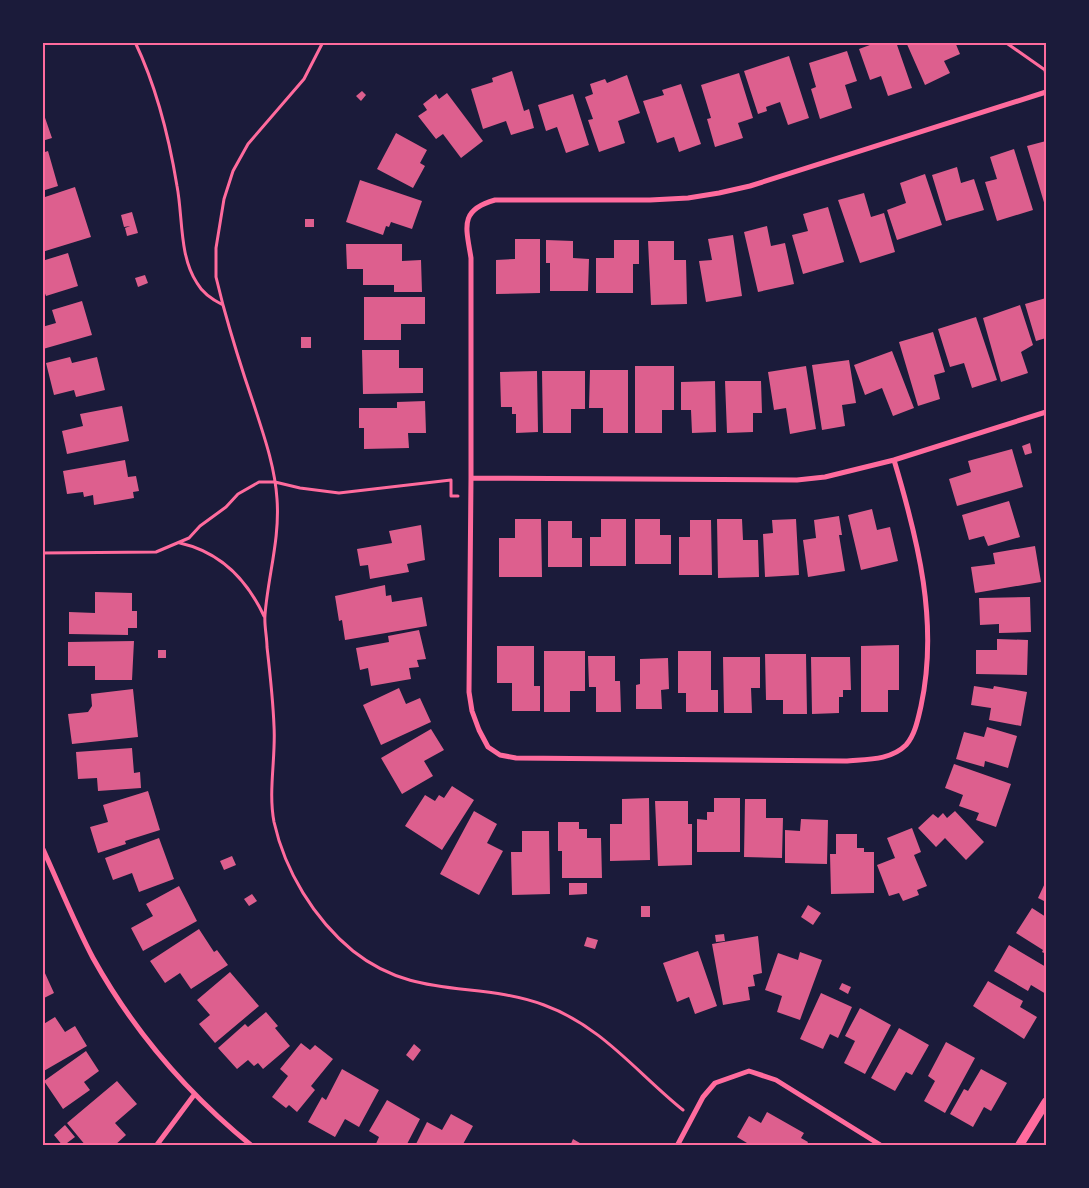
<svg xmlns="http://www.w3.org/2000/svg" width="1089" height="1188" viewBox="0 0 1089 1188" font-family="Quicksand,sans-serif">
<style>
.building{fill:#dd5f8e}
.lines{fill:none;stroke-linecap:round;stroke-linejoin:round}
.path{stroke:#ff6b9d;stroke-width:3}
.minor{stroke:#ff6b9d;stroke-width:5}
.tertiary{stroke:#ff6b9d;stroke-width:9}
.neatline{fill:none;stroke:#ff6b9d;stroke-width:2}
</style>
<rect width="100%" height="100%" fill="#1b1b3a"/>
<path class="building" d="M 878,42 L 896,42 L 912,88 L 888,96 L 881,76 L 870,80 L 859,49 Z
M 906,42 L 955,42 L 960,54 L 944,61 L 950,73 L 925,85 Z
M 847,51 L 857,81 L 845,85 L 852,108 L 820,119 L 811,89 L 816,87 L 809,63 Z
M 789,56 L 809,118 L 788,125 L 780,102 L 766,107 L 767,111 L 758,114 L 744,71 Z
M 512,71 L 524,111 L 529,109 L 534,128 L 511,135 L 506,121 L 483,129 L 471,89 L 493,82 L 492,78 Z
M 739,73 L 753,118 L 738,123 L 743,138 L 715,147 L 707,119 L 711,118 L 701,85 Z
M 627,75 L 640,113 L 618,121 L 625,143 L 599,152 L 588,120 L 593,119 L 585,97 L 593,94 L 590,84 L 605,79 L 607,83 Z
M 681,84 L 701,144 L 679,152 L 674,137 L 657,143 L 643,101 L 664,95 L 662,90 Z
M 362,91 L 366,95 L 361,101 L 356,96 Z
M 447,93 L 483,141 L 461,158 L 443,134 L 436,139 L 418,116 L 427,110 L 423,104 L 436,94 L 439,99 Z
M 573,94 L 589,145 L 566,153 L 557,127 L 546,131 L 538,105 Z
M 42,109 L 52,138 L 42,141 Z
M 396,133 L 427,150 L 420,163 L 425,166 L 413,188 L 377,169 Z
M 1046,141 L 1046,209 L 1027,146 Z
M 1014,149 L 1033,210 L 997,221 L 985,182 L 997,179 L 990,157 Z
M 48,151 L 58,186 L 42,191 L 42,153 Z
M 957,167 L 961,183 L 974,179 L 984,210 L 946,221 L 932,175 Z
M 925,174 L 942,225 L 897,240 L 887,210 L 906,203 L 900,183 Z
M 360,180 L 422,201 L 412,229 L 391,222 L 389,227 L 386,226 L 383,235 L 346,222 Z
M 75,187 L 91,237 L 42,252 L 42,198 Z
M 864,193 L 871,217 L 884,213 L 895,252 L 860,263 L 838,200 Z
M 828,207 L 844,262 L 803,274 L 792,235 L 808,231 L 803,214 Z
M 132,212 L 138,233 L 127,236 L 125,228 L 130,226 L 124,227 L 121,215 Z
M 305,219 L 314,219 L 314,227 L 305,227 Z
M 767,226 L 771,246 L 785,243 L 794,284 L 758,292 L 744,232 Z
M 733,235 L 742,296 L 706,302 L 699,261 L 712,260 L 708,239 Z
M 515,239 L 540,239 L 540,293 L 496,294 L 496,260 L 515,259 Z
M 546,240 L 573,241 L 573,258 L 589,259 L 588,291 L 550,291 L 550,263 L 546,263 Z
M 614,240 L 639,240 L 639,264 L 633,264 L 633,293 L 596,293 L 596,258 L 614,258 Z
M 648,241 L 674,241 L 674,260 L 686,260 L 687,304 L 651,305 Z
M 346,244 L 402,244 L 402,261 L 421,260 L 422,292 L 394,292 L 394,285 L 363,285 L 363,269 L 347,269 Z
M 68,253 L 78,286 L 46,296 L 42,286 L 42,261 Z
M 145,275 L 148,283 L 138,287 L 135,278 Z
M 364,297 L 425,297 L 425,324 L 401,324 L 401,340 L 364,340 Z
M 1046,298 L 1046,338 L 1036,341 L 1025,304 Z
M 82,301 L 92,335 L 43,349 L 42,327 L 56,323 L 52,310 Z
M 1020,305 L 1033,345 L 1021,352 L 1028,373 L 1001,382 L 983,318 Z
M 976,317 L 997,380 L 972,388 L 964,363 L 950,367 L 938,329 Z
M 933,332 L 945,372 L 934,375 L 940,399 L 918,406 L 899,342 Z
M 301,337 L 311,337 L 311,348 L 301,348 Z
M 362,350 L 399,350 L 399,368 L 423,368 L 423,393 L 363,394 Z
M 892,351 L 914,408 L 893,416 L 882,388 L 865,395 L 854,365 Z
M 70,357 L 72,363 L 97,357 L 105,390 L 76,397 L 74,390 L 54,395 L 46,363 Z
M 849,360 L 856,403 L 842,405 L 845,426 L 822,430 L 812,365 Z
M 635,366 L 674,366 L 674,410 L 662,410 L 662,433 L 635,433 Z
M 806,366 L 816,429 L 790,434 L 786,408 L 774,410 L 768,372 Z
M 590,370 L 628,370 L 628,433 L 603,433 L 603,408 L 589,408 Z
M 537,371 L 538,432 L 516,433 L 516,414 L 512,414 L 512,407 L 501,407 L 500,372 Z
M 542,371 L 585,371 L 585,409 L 571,409 L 571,433 L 543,433 Z
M 715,381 L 716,432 L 692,433 L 691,410 L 681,410 L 681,382 Z
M 725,381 L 761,381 L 762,413 L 753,413 L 753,432 L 727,433 Z
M 425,401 L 426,433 L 408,433 L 409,448 L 364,449 L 364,428 L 359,428 L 359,408 L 397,408 L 397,402 Z
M 122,406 L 129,441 L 67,454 L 62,431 L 83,426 L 80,414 Z
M 1030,443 L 1032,453 L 1025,455 L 1022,446 Z
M 1012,449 L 1023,487 L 957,506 L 949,479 L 971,472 L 968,461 Z
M 125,460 L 128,477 L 136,476 L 139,491 L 133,492 L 134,498 L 94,505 L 93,495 L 84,497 L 83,492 L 67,494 L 63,471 Z
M 1009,501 L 1020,537 L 988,546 L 984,536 L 969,540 L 962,515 Z
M 872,509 L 877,530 L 890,527 L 898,561 L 861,570 L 848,515 Z
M 839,516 L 842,535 L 839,535 L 845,571 L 808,577 L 803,540 L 816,538 L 814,520 Z
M 515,519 L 541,519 L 542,577 L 499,577 L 499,538 L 515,538 Z
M 601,519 L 626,519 L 626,566 L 590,566 L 590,537 L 601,537 Z
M 635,519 L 660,519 L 660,535 L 671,535 L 671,564 L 635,564 Z
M 717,519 L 742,519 L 743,540 L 758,540 L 759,577 L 718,578 Z
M 796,519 L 799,575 L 765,577 L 763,534 L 773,533 L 772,520 Z
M 690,520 L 711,520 L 712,575 L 679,575 L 679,537 L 690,537 Z
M 548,521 L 572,521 L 572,538 L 582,538 L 582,567 L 548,567 Z
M 421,525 L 425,560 L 407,564 L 409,572 L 370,579 L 368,565 L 360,566 L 357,549 L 392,543 L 389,531 Z
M 1035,546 L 1041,582 L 975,593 L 971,567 L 995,564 L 993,553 Z
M 385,585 L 386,596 L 391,595 L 392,602 L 422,597 L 427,626 L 345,640 L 342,620 L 339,621 L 335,596 Z
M 95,592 L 132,593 L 132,611 L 137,611 L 137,628 L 128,628 L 128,635 L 69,634 L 69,612 L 95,613 Z
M 1030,597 L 1031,632 L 999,633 L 999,624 L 980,625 L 979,598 Z
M 419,630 L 426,659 L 417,660 L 419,667 L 409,668 L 411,679 L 371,686 L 368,668 L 360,670 L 356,648 L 389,642 L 388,636 Z
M 997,639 L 1028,640 L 1027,675 L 976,674 L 976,650 L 997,650 Z
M 134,641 L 132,680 L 95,680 L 95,666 L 68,666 L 68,642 Z
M 899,645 L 899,690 L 888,690 L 888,712 L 861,712 L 861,646 Z
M 497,646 L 534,646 L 534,686 L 540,686 L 540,711 L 512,711 L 512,683 L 497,683 Z
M 158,650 L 166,650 L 166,658 L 158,658 Z
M 544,651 L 585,651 L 585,691 L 570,691 L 570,712 L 544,712 Z
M 678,651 L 711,651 L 711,690 L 718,690 L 718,712 L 686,712 L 686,693 L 678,693 Z
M 765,654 L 806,654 L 807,714 L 783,714 L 783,700 L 766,700 Z
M 588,656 L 615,656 L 615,681 L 620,681 L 621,712 L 596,712 L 596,687 L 589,687 Z
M 723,657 L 760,657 L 760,688 L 751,688 L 752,713 L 724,713 Z
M 811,657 L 850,657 L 851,690 L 843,690 L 843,697 L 839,697 L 839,713 L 812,714 Z
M 668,658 L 669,689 L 661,690 L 662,709 L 636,709 L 636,685 L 640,684 L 640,659 Z
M 974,686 L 993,689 L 994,686 L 1027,692 L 1021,726 L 989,720 L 991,708 L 971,705 Z
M 399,688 L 406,704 L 420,698 L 431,722 L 381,745 L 363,705 Z
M 133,689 L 138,737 L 72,744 L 68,714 L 88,712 L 92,706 L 91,694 Z
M 987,727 L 1017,736 L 1008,768 L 985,761 L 984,767 L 956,759 L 964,732 L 984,737 Z
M 431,729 L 444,750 L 424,761 L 433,776 L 402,794 L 381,758 Z
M 132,748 L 134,773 L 140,772 L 141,788 L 98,791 L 97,778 L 78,779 L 76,752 Z
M 954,764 L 1011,784 L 996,827 L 976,820 L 979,813 L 959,806 L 963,795 L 945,788 Z
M 452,786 L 474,800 L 442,850 L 405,826 L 425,795 L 435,801 L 439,795 L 444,798 Z
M 148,791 L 160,830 L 125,841 L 126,844 L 98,853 L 90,827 L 108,822 L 103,805 Z
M 649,798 L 650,860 L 610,861 L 610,824 L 622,824 L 622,799 Z
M 714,798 L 740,798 L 740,852 L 697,852 L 697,819 L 707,820 L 707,812 L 714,812 Z
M 745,799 L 766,799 L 766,818 L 783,818 L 782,858 L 744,857 Z
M 655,801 L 688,801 L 688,824 L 692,824 L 692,865 L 658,866 Z
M 474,811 L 497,824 L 487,843 L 503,851 L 479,895 L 440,874 Z
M 955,811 L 984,842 L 966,860 L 945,838 L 936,847 L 918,828 L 933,814 L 938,818 L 943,813 L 947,818 Z
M 801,819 L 828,820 L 827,864 L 785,863 L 785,830 L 800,831 Z
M 558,822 L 579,822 L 579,829 L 587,829 L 587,838 L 601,838 L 602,878 L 562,878 L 562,851 L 558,851 Z
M 912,828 L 921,852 L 914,855 L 927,886 L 917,890 L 919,895 L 903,901 L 899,893 L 889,896 L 877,865 L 895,858 L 887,838 Z
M 522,831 L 549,831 L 550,894 L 512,895 L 511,852 L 522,852 Z
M 836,834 L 857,834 L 857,848 L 864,848 L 864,852 L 874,852 L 874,893 L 831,894 L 830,854 L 836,854 Z
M 159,838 L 174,879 L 139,892 L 132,873 L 113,880 L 105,858 Z
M 232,856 L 236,865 L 224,870 L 220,861 Z
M 1046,881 L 1046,902 L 1038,898 Z
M 569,883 L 587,883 L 587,894 L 569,895 Z
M 179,886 L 197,921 L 143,951 L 131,928 L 153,916 L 146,904 Z
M 252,894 L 257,901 L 249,906 L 244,899 Z
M 808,905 L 821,913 L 813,925 L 801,917 Z
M 641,906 L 650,906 L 650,917 L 641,917 Z
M 1032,908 L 1046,917 L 1046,954 L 1042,952 L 1043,950 L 1016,933 Z
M 199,929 L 214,952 L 217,950 L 228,965 L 191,989 L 180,973 L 165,983 L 150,961 Z
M 724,934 L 725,941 L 716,942 L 715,935 Z
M 758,936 L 762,973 L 753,975 L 755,986 L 748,987 L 750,1000 L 723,1005 L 712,944 Z
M 587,937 L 598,940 L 595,949 L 584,946 Z
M 1009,945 L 1046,967 L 1046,994 L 1031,985 L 1028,991 L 994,971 Z
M 698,951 L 717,1006 L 695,1014 L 689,997 L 677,1002 L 663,963 Z
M 800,952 L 822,960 L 800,1020 L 777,1012 L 782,996 L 765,990 L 778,953 L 798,960 Z
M 44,971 L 54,993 L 42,999 L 42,972 Z
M 230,972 L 259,1006 L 215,1043 L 199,1024 L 210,1015 L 197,1000 Z
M 988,981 L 1023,1001 L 1020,1007 L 1037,1017 L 1024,1039 L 973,1006 Z
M 842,983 L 851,987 L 848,994 L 839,989 Z
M 821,993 L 852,1007 L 838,1038 L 830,1034 L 823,1049 L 800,1039 Z
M 860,1008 L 891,1025 L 865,1074 L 844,1063 L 855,1041 L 845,1036 Z
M 266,1012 L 278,1026 L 275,1028 L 290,1046 L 263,1069 L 258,1063 L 254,1066 L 248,1060 L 237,1069 L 218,1048 L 245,1024 L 248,1027 Z
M 55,1017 L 65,1032 L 75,1026 L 87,1046 L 42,1072 L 42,1025 Z
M 899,1028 L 929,1045 L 912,1075 L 906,1072 L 895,1091 L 871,1078 Z
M 946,1042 L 975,1058 L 945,1113 L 924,1101 L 935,1081 L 928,1076 Z
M 301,1043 L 310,1050 L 315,1045 L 333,1059 L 311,1086 L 315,1090 L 297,1112 L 289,1105 L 286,1108 L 272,1097 L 288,1076 L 280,1069 Z
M 414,1044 L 421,1050 L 413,1061 L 406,1055 Z
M 86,1051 L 99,1071 L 84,1082 L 90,1090 L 63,1109 L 44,1081 Z
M 342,1069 L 379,1090 L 359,1127 L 345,1119 L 335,1137 L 308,1122 L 322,1097 L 326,1100 Z
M 981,1069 L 1007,1083 L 991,1111 L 984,1107 L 973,1127 L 950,1114 L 964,1089 L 968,1091 Z
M 117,1081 L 137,1104 L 115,1123 L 126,1135 L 114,1146 L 86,1146 L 67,1123 Z
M 387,1100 L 420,1119 L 406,1146 L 375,1146 L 379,1137 L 369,1131 Z
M 767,1112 L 804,1133 L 801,1138 L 808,1142 L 806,1146 L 752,1146 L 737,1137 L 749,1116 L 761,1123 Z
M 451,1114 L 473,1126 L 462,1146 L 415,1146 L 427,1122 L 442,1130 Z
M 65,1125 L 75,1137 L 63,1146 L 54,1135 Z
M 573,1139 L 585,1146 L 570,1146 Z"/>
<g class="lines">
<path class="path" d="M 135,42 C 157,88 169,137 177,186 C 183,217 179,256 197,283 C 203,294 213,300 223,305 C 232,338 242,370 253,402 C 263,433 275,466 277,499 C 280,539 268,576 265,615 C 264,625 267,637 267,647 C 270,673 273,700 274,726 C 276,757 268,791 274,822 C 285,871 314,919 353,951 C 416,1001 476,980 544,1005 C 602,1026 637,1073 683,1110
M 1005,42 L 1045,70 L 1046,76
M 223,305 L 216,277 L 216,248 L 224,199 L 233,171 L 248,144 L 304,79 L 323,42
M 180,543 C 220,552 247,580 264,616
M 42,553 L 156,552 L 189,538 L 200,526 L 226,507 L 238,494 L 259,482 L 275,482 L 300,488 L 339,493 L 451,480 L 451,496 L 458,496"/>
<path class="minor" d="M 1046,92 L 750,186 L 719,193 L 688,198 L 650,200 L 495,200 C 459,210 466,227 471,258 L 471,478 L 797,480 L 825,477 L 894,460 L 1046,412
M 471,478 L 469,692 L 472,711 L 479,730 L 488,747 L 500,755 L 516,758 L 845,761 C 865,759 890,761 906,745 C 915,735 918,719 921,706 C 939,623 918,540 894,460
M 42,847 C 59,884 74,922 93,958 C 133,1030 188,1094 252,1146
M 156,1146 L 194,1095
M 677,1146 L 703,1097 L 715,1083 L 749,1071 L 776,1080 L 882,1146"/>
<path class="tertiary" d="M 1019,1146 L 1046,1102"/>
</g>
<rect width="1089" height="1188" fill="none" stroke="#1b1b3a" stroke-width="88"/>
<rect x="44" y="44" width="1001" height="1100" class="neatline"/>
</svg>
